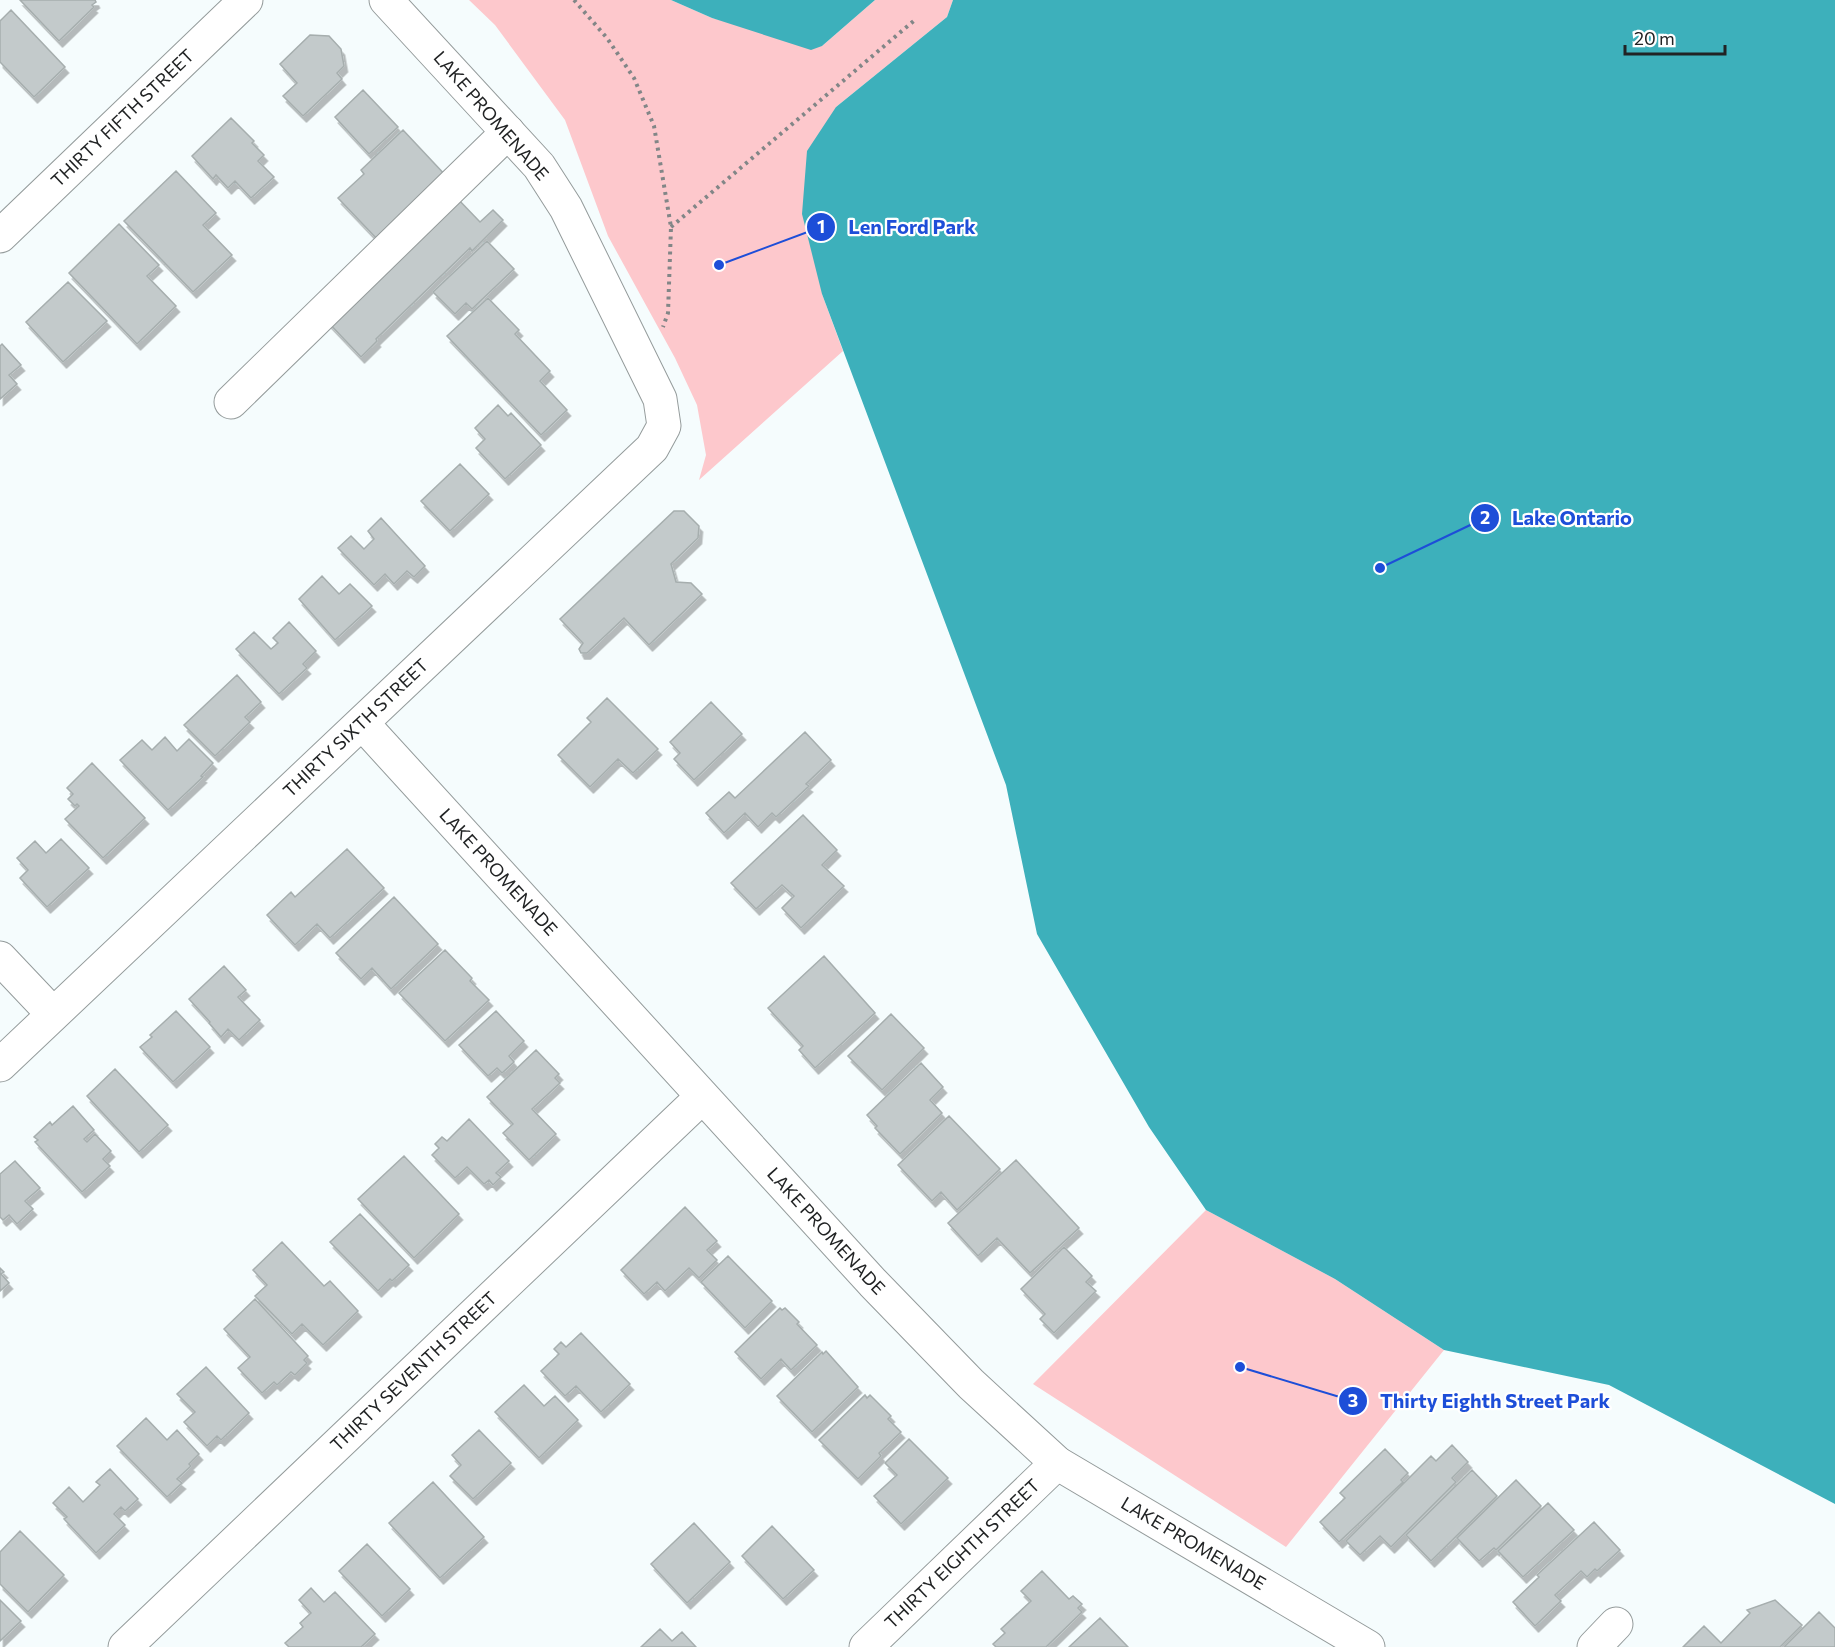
<svg xmlns="http://www.w3.org/2000/svg" width="1835" height="1647" viewBox="0 0 1835 1647" font-family="Commissioner,sans-serif">
<style>
.green{fill:#fdc8cc}
.water{fill:#3db0bb}
.building{fill:#c3cacb;stroke:#a6aeae;stroke-width:1.5;filter:url(#shadow)}
.lines{fill:none;stroke-linecap:round;stroke-linejoin:round}
.minor-casing{stroke:#949b9b;stroke-width:35}
.path{stroke:#828687;stroke-width:4;stroke-dasharray:3 4.5;stroke-linecap:butt}
.minor{stroke:#fff;stroke-width:33}
.labels{text-anchor:middle;stroke-width:4.5;stroke-linejoin:round;paint-order:stroke}
.street-label{font-size:18px;fill:#212324;stroke:#fff}
.leader{fill:none;stroke:#1d4ed8;stroke-width:2}
.callout-dot{fill:#1d4ed8;stroke:#fff;stroke-width:2}
.mark-label{font-size:18px;text-anchor:middle;font-weight:bold;fill:#fff}
.callout-label{font-size:20px;text-anchor:middle;font-weight:bold;fill:#1d4ed8;stroke:#fff;stroke-width:4.5;stroke-linejoin:round;paint-order:stroke}
</style>
<defs>
<filter id="shadow"><feDropShadow dx="3.5" dy="6" stdDeviation="0" flood-color="#0004"/></filter>
</defs>
<rect width="100%" height="100%" fill="#f5fcfd"/>
<path class="green" d="M 469,0 L 671,0 L 712,18 L 822,46 L 875,0 L 953,0 L 947,17 L 836,107 L 822,294 L 843,351 L 699,480 L 706,455 L 697,405 L 675,358 L 608,236 L 565,120 L 495,25 Z
M 1206,1210 L 1335,1279 L 1444,1350 L 1286,1547 L 1033,1384 Z"/>
<path class="water" d="M 671,0 L 875,0 L 822,46 L 811,50 L 712,18 Z
M 953,0 L 1835,0 L 1835,1504 L 1609,1385 L 1444,1350 L 1335,1279 L 1206,1210 L 1149,1127 L 1037,934 L 1006,785 L 822,294 L 802,214 L 807,151 L 836,107 L 947,17 Z"/>
<path class="building" d="M 20,0 L 95,0 L 96,2 L 92,5 L 94,7 L 59,41 Z
M 11,10 L 65,67 L 34,97 L 0,62 L 0,21 Z
M 310,35 L 329,36 L 341,49 L 344,66 L 337,73 L 342,79 L 303,116 L 283,96 L 297,83 L 280,64 Z
M 363,90 L 398,127 L 369,154 L 335,117 Z
M 231,118 L 254,141 L 252,143 L 264,155 L 258,161 L 274,177 L 251,198 L 235,181 L 228,188 L 216,175 L 213,179 L 192,156 Z
M 403,130 L 448,178 L 378,240 L 338,198 L 364,174 L 361,170 Z
M 176,171 L 216,213 L 203,225 L 232,255 L 193,292 L 124,221 Z
M 456,197 L 480,222 L 493,210 L 503,220 L 472,251 L 470,248 L 376,339 L 377,341 L 361,357 L 327,321 Z
M 119,224 L 159,265 L 147,276 L 176,306 L 137,344 L 69,273 Z
M 487,241 L 514,269 L 472,309 L 466,303 L 455,314 L 433,292 Z
M 68,282 L 107,321 L 63,362 L 26,322 Z
M 488,298 L 519,330 L 515,334 L 550,371 L 540,381 L 567,410 L 541,435 L 447,336 Z
M 2,344 L 21,365 L 9,375 L 17,384 L 0,399 L 0,346 Z
M 498,405 L 508,416 L 511,413 L 541,445 L 505,479 L 476,448 L 485,439 L 475,428 Z
M 460,464 L 489,494 L 450,531 L 421,501 Z
M 674,511 L 684,511 L 699,526 L 698,538 L 671,564 L 676,582 L 691,583 L 702,594 L 649,645 L 624,618 L 587,653 L 581,653 L 579,649 L 583,643 L 560,619 Z
M 381,518 L 425,566 L 414,577 L 407,571 L 394,584 L 385,574 L 374,585 L 338,548 L 351,536 L 364,549 L 374,539 L 368,531 Z
M 322,576 L 339,594 L 350,584 L 372,606 L 335,640 L 299,599 Z
M 289,622 L 316,651 L 303,664 L 307,668 L 279,694 L 236,649 L 254,632 L 271,649 L 278,643 L 273,638 Z
M 237,675 L 261,702 L 245,717 L 250,722 L 215,756 L 184,725 Z
M 607,698 L 658,749 L 633,773 L 618,759 L 590,787 L 558,755 L 591,722 L 587,718 Z
M 711,702 L 742,734 L 694,780 L 674,759 L 680,753 L 670,742 Z
M 805,732 L 831,760 L 806,784 L 809,786 L 776,817 L 772,813 L 758,827 L 745,813 L 724,833 L 706,813 L 729,792 L 735,798 Z
M 165,737 L 177,751 L 189,739 L 213,763 L 201,776 L 203,777 L 168,810 L 120,760 L 142,740 L 152,750 Z
M 92,763 L 145,818 L 103,858 L 65,819 L 79,806 L 77,804 L 75,806 L 68,799 L 73,794 L 67,788 Z
M 803,815 L 837,850 L 822,865 L 844,886 L 801,928 L 782,908 L 794,896 L 782,885 L 756,909 L 731,883 Z
M 61,839 L 89,868 L 47,907 L 20,878 L 28,870 L 17,858 L 35,841 L 46,853 Z
M 347,849 L 384,888 L 330,938 L 317,924 L 295,945 L 267,915 L 291,892 L 295,897 Z
M 394,897 L 438,944 L 391,989 L 372,968 L 361,979 L 336,953 Z
M 445,950 L 472,978 L 470,981 L 489,1000 L 445,1041 L 399,993 Z
M 824,956 L 875,1013 L 815,1068 L 799,1050 L 803,1046 L 768,1008 Z
M 224,966 L 246,990 L 238,997 L 260,1020 L 239,1040 L 228,1029 L 221,1037 L 209,1023 L 210,1022 L 189,999 Z
M 176,1011 L 210,1047 L 173,1082 L 140,1047 L 152,1037 L 150,1035 Z
M 496,1011 L 524,1041 L 509,1056 L 514,1062 L 502,1073 L 497,1068 L 488,1076 L 459,1045 Z
M 891,1014 L 924,1048 L 882,1090 L 848,1056 Z
M 536,1050 L 559,1074 L 555,1078 L 560,1083 L 532,1109 L 556,1134 L 529,1160 L 503,1133 L 513,1124 L 487,1097 Z
M 921,1063 L 943,1087 L 930,1100 L 942,1113 L 900,1154 L 875,1128 L 877,1126 L 867,1115 Z
M 115,1069 L 168,1125 L 139,1152 L 87,1096 Z
M 73,1106 L 94,1130 L 84,1139 L 87,1142 L 95,1134 L 111,1151 L 103,1159 L 110,1166 L 82,1192 L 35,1142 L 38,1140 L 34,1137 L 50,1122 L 52,1125 Z
M 949,1116 L 1000,1169 L 957,1210 L 941,1192 L 932,1201 L 898,1165 Z
M 469,1119 L 509,1161 L 496,1173 L 501,1177 L 493,1185 L 489,1180 L 484,1184 L 467,1167 L 455,1178 L 432,1155 L 439,1148 L 435,1144 L 442,1137 L 447,1141 Z
M 404,1156 L 459,1214 L 414,1258 L 358,1199 Z
M 1016,1160 L 1079,1228 L 1030,1273 L 997,1238 L 978,1256 L 948,1223 Z
M 15,1161 L 40,1188 L 25,1201 L 33,1209 L 17,1224 L 9,1215 L 3,1220 L 0,1217 L 0,1174 Z
M 685,1207 L 717,1241 L 707,1250 L 717,1260 L 699,1278 L 689,1268 L 665,1291 L 657,1282 L 644,1294 L 621,1270 Z
M 360,1214 L 409,1265 L 392,1281 L 390,1279 L 378,1291 L 330,1242 Z
M 282,1242 L 324,1286 L 330,1281 L 358,1311 L 323,1345 L 302,1324 L 292,1334 L 255,1296 L 267,1285 L 253,1270 Z
M 1064,1247 L 1092,1276 L 1086,1282 L 1096,1291 L 1054,1333 L 1040,1319 L 1045,1314 L 1021,1289 Z
M 728,1256 L 772,1301 L 745,1328 L 701,1282 Z
M 0,1268 L 4,1272 L 1,1274 L 9,1283 L 0,1291 Z
M 255,1299 L 308,1356 L 304,1360 L 307,1363 L 295,1375 L 291,1372 L 277,1385 L 274,1382 L 262,1393 L 238,1368 L 250,1357 L 224,1329 Z
M 780,1308 L 782,1310 L 785,1308 L 799,1322 L 797,1324 L 817,1345 L 791,1370 L 781,1359 L 761,1379 L 735,1352 Z
M 581,1333 L 630,1384 L 601,1412 L 576,1386 L 565,1396 L 541,1371 L 559,1354 L 554,1349 L 561,1342 L 566,1347 Z
M 826,1351 L 858,1387 L 812,1432 L 777,1396 L 822,1352 L 823,1354 Z
M 206,1367 L 249,1413 L 221,1440 L 217,1436 L 207,1446 L 184,1422 L 195,1412 L 177,1394 Z
M 524,1385 L 544,1406 L 555,1396 L 578,1420 L 539,1458 L 495,1412 Z
M 865,1395 L 867,1398 L 870,1395 L 891,1416 L 888,1419 L 901,1432 L 879,1453 L 881,1456 L 858,1479 L 819,1440 Z
M 146,1418 L 167,1440 L 177,1430 L 199,1454 L 189,1464 L 191,1466 L 177,1479 L 182,1483 L 167,1497 L 117,1446 Z
M 479,1430 L 511,1463 L 473,1499 L 450,1476 L 461,1465 L 452,1455 Z
M 909,1439 L 948,1478 L 901,1524 L 874,1496 L 897,1475 L 885,1463 Z
M 1452,1445 L 1468,1462 L 1452,1478 L 1456,1482 L 1391,1547 L 1380,1536 L 1360,1555 L 1346,1541 L 1431,1456 L 1436,1461 Z
M 1385,1449 L 1408,1473 L 1401,1480 L 1403,1482 L 1339,1542 L 1320,1522 L 1345,1498 L 1340,1493 Z
M 110,1469 L 138,1499 L 125,1511 L 121,1507 L 114,1514 L 125,1525 L 96,1553 L 64,1519 L 67,1517 L 53,1503 L 69,1487 L 83,1502 L 100,1485 L 96,1482 Z
M 1472,1470 L 1497,1496 L 1431,1561 L 1406,1535 Z
M 1516,1480 L 1541,1506 L 1496,1550 L 1494,1548 L 1479,1561 L 1457,1538 Z
M 433,1482 L 484,1537 L 440,1578 L 389,1523 Z
M 1548,1503 L 1574,1530 L 1523,1577 L 1498,1551 Z
M 1594,1522 L 1620,1550 L 1597,1571 L 1595,1569 L 1587,1577 L 1581,1571 L 1555,1595 L 1561,1601 L 1535,1626 L 1513,1602 L 1539,1577 L 1537,1575 Z
M 694,1523 L 730,1562 L 687,1603 L 651,1564 Z
M 772,1526 L 814,1570 L 783,1599 L 742,1556 Z
M 20,1531 L 64,1575 L 28,1612 L 0,1584 L 0,1552 Z
M 367,1544 L 410,1589 L 382,1616 L 339,1571 Z
M 1042,1571 L 1069,1599 L 1073,1596 L 1082,1604 L 1078,1608 L 1082,1612 L 1046,1647 L 996,1647 L 993,1644 L 1005,1633 L 1001,1629 L 1031,1601 L 1021,1591 Z
M 311,1588 L 324,1602 L 335,1592 L 375,1634 L 361,1647 L 289,1647 L 285,1643 L 303,1627 L 300,1623 L 311,1613 L 299,1600 Z
M 0,1600 L 21,1621 L 0,1641 Z
M 1775,1600 L 1802,1625 L 1780,1647 L 1683,1647 L 1704,1626 L 1721,1643 L 1750,1613 L 1747,1610 Z
M 1819,1612 L 1835,1628 L 1835,1647 L 1784,1647 Z
M 1100,1618 L 1128,1647 L 1069,1647 Z
M 660,1629 L 672,1641 L 682,1632 L 696,1647 L 641,1647 Z"/>
<g class="lines">
<g class="minor-casing">
<g id="minor">
<path id="s1" d="M 0,236 L 246,0"/>
<path d="M 231,402 L 508,132"/>
<path id="s2" d="M 362,723 L 873,1283 L 971,1384 L 1057,1463 L 1368,1647"/>
<path d="M 0,958 L 53,1014"/>
<path id="s3" d="M 0,1065 L 652,448 L 664,426 L 660,399 L 566,208 L 539,166 L 386,0"/>
<path id="s4" d="M 125,1647 L 702,1097"/>
<path id="s5" d="M 866,1647 L 1057,1463"/>
<path d="M 1594,1647 L 1616,1624"/>
</g>
</g>
<path class="path" d="M 574,0 L 607,38 L 634,78 L 654,126 L 671,227 L 668,313 L 663,327
M 671,227 L 916,19"/>
<use href="#minor" class="minor"/>
</g>
<g class="labels">
<g class="street-label">
<text transform="translate(491 116) rotate(49)" y="6">LAKE PROMENADE</text>
<text dy="6" stroke="none"><textPath href="#s1" startOffset="170">THIRTY FIFTH STREET</textPath></text>
<text dy="6" stroke="none"><textPath href="#s3" startOffset="490">THIRTY SIXTH STREET</textPath></text>
<text dy="6" stroke="none"><textPath href="#s2" startOffset="202">LAKE PROMENADE</textPath></text>
<text dy="6" stroke="none"><textPath href="#s2" startOffset="688">LAKE PROMENADE</textPath></text>
<text dy="6" stroke="none"><textPath href="#s4" startOffset="399">THIRTY SEVENTH STREET</textPath></text>
<text dy="6" stroke="none"><textPath href="#s2" startOffset="1174">LAKE PROMENADE</textPath></text>
<text dy="6" stroke="none"><textPath href="#s5" startOffset="134">THIRTY EIGHTH STREET</textPath></text>
</g>
</g>
<path class="leader" d="M719 265L821 227M1380 568L1485 518M1240 1367L1353 1401"/>
<g class="callout-dot">
<circle cx="719" cy="265" r="6"/>
<circle cx="1380" cy="568" r="6"/>
<circle cx="1240" cy="1367" r="6"/>
<circle cx="821" cy="227" r="15"/>
<circle cx="1485" cy="518" r="15"/>
<circle cx="1353" cy="1401" r="15"/>
</g>
<g class="mark-label">
<text x="821" y="233">1</text>
<text x="1485" y="524">2</text>
<text x="1353" y="1407">3</text>
</g>
<g class="callout-label">
<text x="912" y="234">Len Ford Park</text>
<text x="1572" y="525">Lake Ontario</text>
<text x="1495" y="1408">Thirty Eighth Street Park</text>
</g>
<path d="M1625 45v9h100v-9" fill="none" stroke="#212324" stroke-width="3"/>
<text x="1634" y="45" font-size="18" fill="#212324" stroke="#ffffff" stroke-width="4.5" paint-order="stroke">20 m</text>
</svg>
